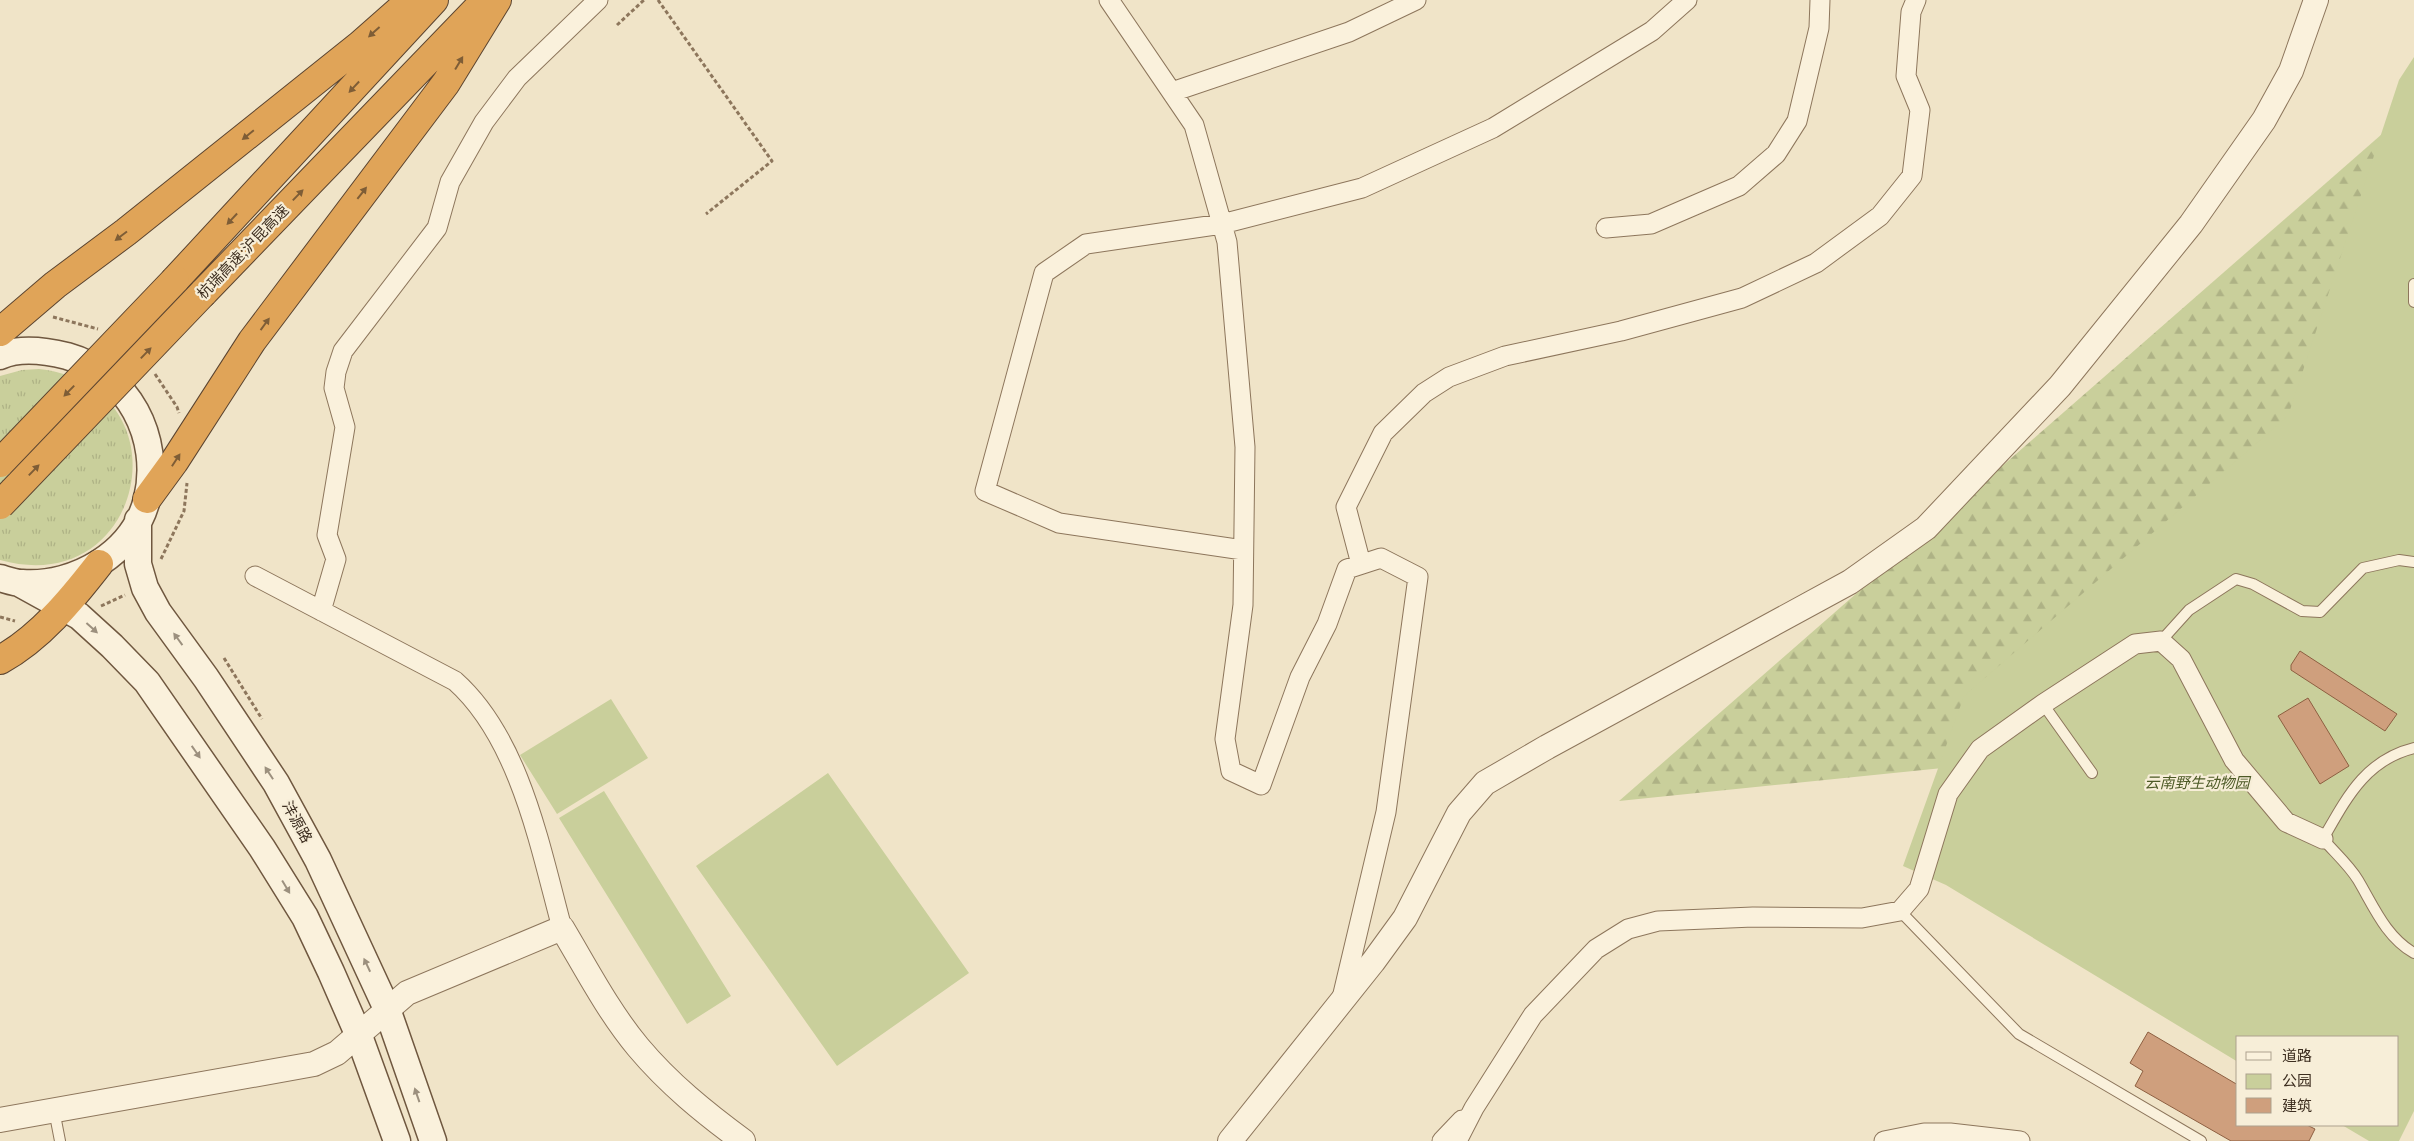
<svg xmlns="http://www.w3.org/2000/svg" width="2414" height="1141" viewBox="0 0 2414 1141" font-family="Lora,'Noto Sans SC',serif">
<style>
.grass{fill:url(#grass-tufts)}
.forest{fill:url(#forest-firs)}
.park{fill:#c9cf9b}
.building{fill:#cf9f7d;stroke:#8d5f41}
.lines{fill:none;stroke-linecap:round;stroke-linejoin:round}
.service-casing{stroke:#8d765c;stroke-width:12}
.minor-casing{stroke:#8d765c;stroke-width:21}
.tertiary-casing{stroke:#8d765c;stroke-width:26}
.secondary-casing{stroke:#6f573f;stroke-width:29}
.motorway-casing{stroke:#5b4430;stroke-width:30}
.path{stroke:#8d765c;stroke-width:3;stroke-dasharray:4 2.5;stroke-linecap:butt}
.service{stroke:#faf1dc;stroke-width:10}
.minor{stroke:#faf1dc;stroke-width:19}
.tertiary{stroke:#faf1dc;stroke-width:24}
.secondary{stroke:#faf1dc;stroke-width:26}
.motorway{stroke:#e0a458;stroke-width:28}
.motorway-bridge-casing{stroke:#5b4430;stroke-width:30;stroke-linecap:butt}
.motorway-bridge{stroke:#e0a458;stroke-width:28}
.oneway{fill:#7e5d36}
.oneway2{fill:#9c907e}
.labels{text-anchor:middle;stroke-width:4.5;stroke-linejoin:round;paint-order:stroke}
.street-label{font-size:15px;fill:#3d2e20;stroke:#f7eed8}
.park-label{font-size:15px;font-style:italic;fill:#4d5a26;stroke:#f7eed8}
</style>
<defs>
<pattern id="grass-tufts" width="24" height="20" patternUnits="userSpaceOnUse" patternTransform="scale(1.25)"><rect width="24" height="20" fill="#c9cf9b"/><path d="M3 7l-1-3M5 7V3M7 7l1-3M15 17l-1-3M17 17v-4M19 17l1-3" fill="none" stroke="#aeb285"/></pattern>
<pattern id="forest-firs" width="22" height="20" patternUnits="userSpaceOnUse" patternTransform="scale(1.25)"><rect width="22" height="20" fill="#c9cf9b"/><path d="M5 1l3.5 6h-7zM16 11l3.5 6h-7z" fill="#aeb285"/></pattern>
</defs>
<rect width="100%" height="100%" fill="#f0e4c8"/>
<path class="grass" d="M 39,369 C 189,386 146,601 0,560 L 0,376 L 22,370 Z"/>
<path class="forest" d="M 2414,106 L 2414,720 L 1619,801 Z"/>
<path class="park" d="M 2414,57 L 2414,1111 L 2399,1141 L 2369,1141 L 2342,1125 L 2398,1125 L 2398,1037 L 2238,1037 L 2238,1062 L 1946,885 L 1903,866 L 1964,696 L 2288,416 L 2399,80 Z
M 611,699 L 648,758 L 557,814 L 520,755 Z
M 828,773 L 969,973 L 837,1066 L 696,866 Z
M 604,791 L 731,996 L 687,1024 L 559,818 Z"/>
<path class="building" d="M 2300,651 L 2397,714 L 2385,731 L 2291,670 L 2291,665 Z
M 2308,698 L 2349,766 L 2320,784 L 2278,716 Z
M 2148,1032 L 2238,1085 L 2238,1125 L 2307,1125 L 2315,1129 L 2309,1141 L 2231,1141 L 2135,1086 L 2143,1071 L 2130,1063 Z"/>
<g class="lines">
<g class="service-casing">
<path id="service" d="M 2414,284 L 2414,302
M 2161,641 L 2189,610 L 2236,579 L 2253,584 L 2302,611 L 2320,612 L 2363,568 L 2399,560 L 2414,562
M 2043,704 L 2092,773
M 2414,748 C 2365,760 2346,799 2323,839 C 2334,852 2349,865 2358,880 C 2374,907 2386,937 2414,953
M 1900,911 L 2019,1034 L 2201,1141
M 54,1110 L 60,1141"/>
</g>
<g class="minor-casing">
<path id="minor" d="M 1109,0 L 1194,125 L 1227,242 L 1245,447 L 1243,605 L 1225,739 L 1231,771 L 1261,785 L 1300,677 L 1327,624 L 1347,569 L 1381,558 L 1418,577 L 1386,812 L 1342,998
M 1172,92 L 1349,32 L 1416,0
M 1606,228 L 1651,224 L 1739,186 L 1776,154 L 1797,121 L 1819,28 L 1820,0
M 1243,550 L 1059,523 L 985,491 L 1044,273 L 1086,244 L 1222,224 L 1362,188 L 1493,128 L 1652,31 L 1687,0
M 1361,564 L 1346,507 L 1383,433 L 1424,393 L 1449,377 L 1505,356 L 1621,331 L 1742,298 L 1816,263 L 1880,216 L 1912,176 L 1920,110 L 1906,76 L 1911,12 L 1916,0
M 255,576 L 455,681 C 520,739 540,847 562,928
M 321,611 L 336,559 L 327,535 L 345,427 L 334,388 L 336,372 L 343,351 L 437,228 L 450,182 L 484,122 L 517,78 L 598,0
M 1442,1141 L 1462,1120
M 1457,1141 L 1474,1108 L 1533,1015 L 1596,949 L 1628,929 L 1658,921 L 1753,917 L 1862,918 L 1900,911 L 1919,889 L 1948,794 L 1980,749 L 2043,704 L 2135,644 L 2161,641 L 2181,659 L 2234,760 L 2286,822 L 2323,839
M 1884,1141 L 1924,1133 L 1950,1133 L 2020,1141"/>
</g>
<g class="tertiary-casing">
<path id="tertiary" d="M 0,1120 L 314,1064 L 337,1053 L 407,993 L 562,928 C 586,968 608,1011 638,1047 C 669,1084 705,1113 743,1141
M 1230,1141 L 1373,962 L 1405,918 L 1459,813 L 1485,783 L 1547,747 L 1850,582 L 1926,528 L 2060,386 L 2191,224 L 2264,120 L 2291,71 L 2316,0"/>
</g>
<g class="secondary-casing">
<path id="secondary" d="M 0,356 C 20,347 47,351 67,356 C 128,373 162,438 147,499 C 134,553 75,587 22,583 C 15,583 7,580 0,578
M 138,520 L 138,564 L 145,588 L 158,612 L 206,678 L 276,783 L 318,860 L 387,1009 L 433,1141
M 21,584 L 79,616 L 112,646 L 147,682 L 262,848 L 305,917 L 331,972 L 359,1036 L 397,1141"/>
</g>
<g class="motorway-casing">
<path id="motorway" d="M 175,280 L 434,0
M 203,293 L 480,6
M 0,332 L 55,285 L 126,232 L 360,45 L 411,0
M 147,499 L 174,462 L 252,341 L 446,83 L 497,0
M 0,660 C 40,638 71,600 99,564"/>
</g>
<path class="path" d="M 658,0 L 772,161 L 706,214
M 617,25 L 644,0
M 53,317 L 98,329
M 155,374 L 177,407 L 179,413
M 161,559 L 184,511 L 187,483
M 101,606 L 125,595
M 0,617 L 15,621
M 224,658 L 262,719"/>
<use href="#service" class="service"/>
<use href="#minor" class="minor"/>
<use href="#tertiary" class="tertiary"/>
<use href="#secondary" class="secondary"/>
<use href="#motorway" class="motorway"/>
<g class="motorway-bridge-casing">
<path id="motorway-bridge" d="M 0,463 L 175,280
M 0,505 L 203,293"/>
</g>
<use href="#motorway-bridge" class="motorway-bridge"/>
</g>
<defs><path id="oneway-solid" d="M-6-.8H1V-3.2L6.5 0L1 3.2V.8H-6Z" transform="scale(1.25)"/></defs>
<g class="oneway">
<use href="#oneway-solid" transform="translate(374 32) rotate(138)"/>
<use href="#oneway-solid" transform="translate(459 63) rotate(-59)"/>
<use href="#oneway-solid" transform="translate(354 87) rotate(133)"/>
<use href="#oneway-solid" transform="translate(248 135) rotate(141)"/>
<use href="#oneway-solid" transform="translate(362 193) rotate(-52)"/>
<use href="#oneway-solid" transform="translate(298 195) rotate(-46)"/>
<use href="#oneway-solid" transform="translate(232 219) rotate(133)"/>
<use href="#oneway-solid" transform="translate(121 236) rotate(143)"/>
<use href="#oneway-solid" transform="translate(265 324) rotate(-54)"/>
<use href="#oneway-solid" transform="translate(146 353) rotate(-46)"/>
<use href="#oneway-solid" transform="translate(69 391) rotate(134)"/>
<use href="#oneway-solid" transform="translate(176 460) rotate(-57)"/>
<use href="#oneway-solid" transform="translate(34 470) rotate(-46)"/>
</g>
<g class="oneway2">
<use href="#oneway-solid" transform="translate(92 628) rotate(42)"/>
<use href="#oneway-solid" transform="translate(178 639) rotate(-126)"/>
<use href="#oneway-solid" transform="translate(196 752) rotate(55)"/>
<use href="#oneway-solid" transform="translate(269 773) rotate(-123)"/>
<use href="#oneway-solid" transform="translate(286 887) rotate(59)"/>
<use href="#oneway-solid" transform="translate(367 965) rotate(-115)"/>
<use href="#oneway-solid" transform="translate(417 1095) rotate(-109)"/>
</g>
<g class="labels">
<g class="street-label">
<text transform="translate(243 252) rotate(-46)" y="5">杭瑞高速;沪昆高速</text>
<text transform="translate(297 822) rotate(61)" y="5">沣源路</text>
</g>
<g class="park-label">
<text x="2197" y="788">云南野生动物园</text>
</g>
</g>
<rect x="2236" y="1036" width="162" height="90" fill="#f7eed8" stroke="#ada18e"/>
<rect x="2246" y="1052" width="25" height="8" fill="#faf1dc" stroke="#ada18e"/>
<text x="2282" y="1061" font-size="15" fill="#3d2e20">道路</text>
<rect x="2246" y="1074" width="25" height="15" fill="#c9cf9b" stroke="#ada18e"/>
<text x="2282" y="1086" font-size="15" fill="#3d2e20">公园</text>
<rect x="2246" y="1098" width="25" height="15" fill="#cf9f7d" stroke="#ada18e"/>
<text x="2282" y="1111" font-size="15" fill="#3d2e20">建筑</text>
</svg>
